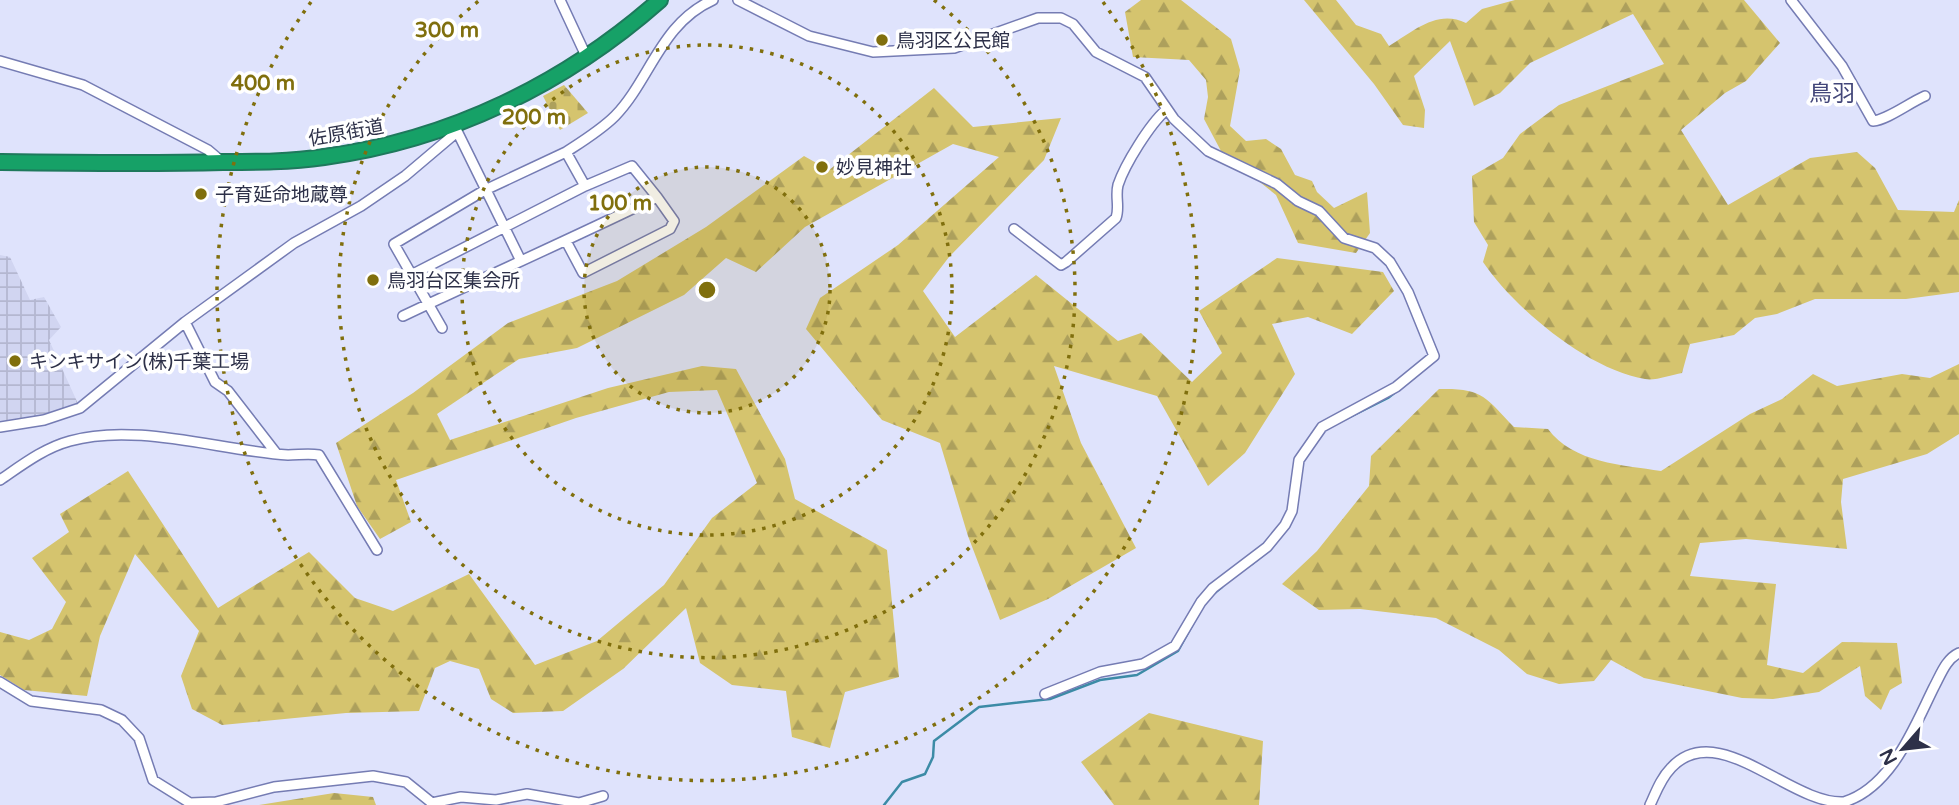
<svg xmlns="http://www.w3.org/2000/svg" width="1959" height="805" viewBox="0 0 1959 805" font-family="'Varela Round','Noto Sans JP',sans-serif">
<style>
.industrial{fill:url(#industrial-grid)}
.forest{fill:url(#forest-firs)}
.cemetery{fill:url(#cemetery-stones)}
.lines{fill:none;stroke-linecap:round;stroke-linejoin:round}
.stream{stroke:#3c8ba6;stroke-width:2.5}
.minor-casing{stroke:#757cb3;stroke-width:12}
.highway-casing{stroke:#1e795c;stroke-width:18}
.minor{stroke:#fff;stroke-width:9}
.highway{stroke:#16a167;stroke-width:14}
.ring{fill:none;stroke:#806f0d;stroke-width:3.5;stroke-dasharray:3.5 7}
.poi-dot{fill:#806f0d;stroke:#fff;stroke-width:2.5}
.labels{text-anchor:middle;stroke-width:7;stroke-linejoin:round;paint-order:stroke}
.poi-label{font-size:19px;fill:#2d3048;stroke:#fff;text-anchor:start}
.street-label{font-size:19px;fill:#2d3048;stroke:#fff}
.quarter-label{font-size:23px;fill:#424679;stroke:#fff}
.centre{fill:#806f0d;stroke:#fff;stroke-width:3.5}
.ring-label{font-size:21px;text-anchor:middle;font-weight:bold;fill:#806f0d;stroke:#fff;stroke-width:7;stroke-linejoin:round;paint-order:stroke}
</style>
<defs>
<pattern id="industrial-grid" width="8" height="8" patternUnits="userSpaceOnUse" patternTransform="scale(1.75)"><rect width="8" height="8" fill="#d1d5f1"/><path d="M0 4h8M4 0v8" fill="none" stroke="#b4b7d0"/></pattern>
<pattern id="forest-firs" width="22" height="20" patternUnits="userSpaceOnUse" patternTransform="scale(1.75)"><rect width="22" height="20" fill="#d5c46e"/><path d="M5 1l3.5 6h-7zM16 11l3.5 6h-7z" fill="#ada05c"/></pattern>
<pattern id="cemetery-stones" width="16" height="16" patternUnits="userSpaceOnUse" patternTransform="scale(1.75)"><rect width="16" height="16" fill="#d5c46e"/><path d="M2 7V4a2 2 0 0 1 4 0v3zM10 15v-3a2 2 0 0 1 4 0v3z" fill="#ada05c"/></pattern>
</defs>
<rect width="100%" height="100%" fill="#dfe3fc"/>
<path class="industrial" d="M 0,255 L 10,257 L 30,300 L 44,297 L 61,327 L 49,340 L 80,408 L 0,427 Z"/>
<path class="forest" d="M 1141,0 L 1181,0 L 1231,39 L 1240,70 L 1230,126 L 1246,141 L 1266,139 L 1281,149 L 1295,175 L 1312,181 L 1317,192 L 1334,208 L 1367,192 L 1370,233 L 1356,253 L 1298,243 L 1276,195 L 1221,151 L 1204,119 L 1208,97 L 1206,80 L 1189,60 L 1133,57 L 1125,12 Z
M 1304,0 L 1336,0 L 1356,25 L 1381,34 L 1389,46 C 1414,31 1437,9 1466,23 L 1482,9 L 1515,0 L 1744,0 L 1780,43 L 1746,81 L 1725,93 L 1681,130 L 1728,205 L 1810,158 L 1857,152 L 1875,168 L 1898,210 L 1954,212 L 1959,200 L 1959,292 L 1906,299 L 1815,299 L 1777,314 L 1755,318 L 1734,335 L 1690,344 L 1682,373 C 1671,375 1655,381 1645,379 C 1588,370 1514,308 1483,262 L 1488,245 L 1474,222 L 1472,176 L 1503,158 L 1520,134 L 1559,105 L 1664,64 L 1633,14 L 1530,63 L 1500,93 L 1474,106 L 1450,41 L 1414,76 L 1425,110 L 1424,128 L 1403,125 L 1374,84 Z
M 934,88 L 973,127 L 1061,118 L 1044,160 L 949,257 L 923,291 L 955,337 L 1036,275 L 1118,341 L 1141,333 L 1192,382 L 1222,353 L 1199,311 L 1277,258 L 1383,272 L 1394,291 L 1352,334 L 1308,317 L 1272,324 L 1295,374 L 1245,453 L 1208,486 L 1157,396 L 1054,366 L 1081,443 L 1136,548 L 1048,599 L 1000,620 L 968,536 L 940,443 L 882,420 L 806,329 L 820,298 L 898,245 L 999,157 L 953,144 L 805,227 L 756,272 L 726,258 L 684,295 L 577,348 L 519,359 L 437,414 L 450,440 L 608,388 L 702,366 L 736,369 L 785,459 L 795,499 L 887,550 L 899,677 L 845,692 L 830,748 L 792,737 L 786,691 L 732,685 L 700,663 L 686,608 L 623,669 L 563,711 L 513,713 L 491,699 L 479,669 L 450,661 L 435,668 L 419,711 L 346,713 L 222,725 L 192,709 L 181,676 L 199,631 L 135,554 L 100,636 L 87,696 L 24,690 L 0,675 L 0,632 L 29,640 L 52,629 L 66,602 L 32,558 L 69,532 L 60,514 L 128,471 L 218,608 L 309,552 L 355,598 L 393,611 L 469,574 L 535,665 L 597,641 L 664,585 L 712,518 L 757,483 L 717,390 L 669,392 L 576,418 L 396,480 L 411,522 L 380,539 L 357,506 L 336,443 L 413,393 L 508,323 L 617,281 L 706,227 L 804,156 L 829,170 Z
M 1959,364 L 1959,434 L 1927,454 L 1843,479 L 1841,502 L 1847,549 L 1746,539 L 1700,543 L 1690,576 L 1776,584 L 1767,665 L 1803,673 L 1842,642 L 1897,643 L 1902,683 L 1890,690 L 1881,710 L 1865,696 L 1860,666 L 1819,692 L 1773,699 L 1742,698 L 1644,678 L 1611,660 L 1594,681 L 1559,684 L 1527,674 L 1499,650 L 1436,618 L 1360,609 L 1319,610 L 1282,584 L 1317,551 L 1369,486 L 1371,456 L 1439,389 C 1483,388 1485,397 1514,427 L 1548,429 C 1573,463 1623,465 1661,471 L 1750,414 L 1782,399 L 1813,374 L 1837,386 L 1902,374 L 1930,378 Z
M 1149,713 L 1263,741 L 1259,805 L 1114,805 L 1081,762 Z
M 334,793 L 373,797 L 376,805 L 259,805 Z"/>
<path class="cemetery" d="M 564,85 L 588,113 L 560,130 L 543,96 Z"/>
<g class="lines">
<path class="stream" d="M 1340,422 L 1388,398 L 1415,377
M 1252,564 L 1263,555
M 1211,596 L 1222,587
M 884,805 L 902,782 L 925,774 L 933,757 L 934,741 L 979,707 L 1050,699 L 1100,680 L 1137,675 L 1178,651 L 1194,622"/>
<g class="minor-casing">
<path id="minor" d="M 560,0 L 587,58
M 738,0 L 809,36 L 873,52 L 954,48 L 1038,18 L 1061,18 L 1073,24 L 1096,52 L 1145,77 L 1174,119 L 1208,151 L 1277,184 L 1298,201 L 1319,211 L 1344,238 L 1375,248 L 1390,262 L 1408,292 L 1434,356 L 1396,387 L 1322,427 L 1299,460 L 1292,511 L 1285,525 L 1267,547 L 1213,588 L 1201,602 L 1175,646 L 1143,664 L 1100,672 L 1045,694
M 1791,0 L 1842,66 L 1873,121 C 1887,120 1909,103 1925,96
M 0,61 L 83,85 L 208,150 L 221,161
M 455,127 L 521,261
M 566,152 C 583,141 601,130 615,116 C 650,80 661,23 713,0
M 1014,229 L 1061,265 L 1066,262 L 1116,218 C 1120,207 1115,197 1118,185 C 1125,164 1150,124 1166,110
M 566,241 L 583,273 L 670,229 L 674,221 L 657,197
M 411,275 L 585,186
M 403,316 C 487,276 573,238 657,197 L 632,166 L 585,186 L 566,152 L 485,190 L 394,244 L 442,328
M 185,322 L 215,382 L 228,391 L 276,453
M 0,427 L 44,420 L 80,408 L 185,322 L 294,243 L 361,206 L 405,176 L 457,132
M 0,480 C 22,465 44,448 70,441 C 136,422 221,451 288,455 C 299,455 308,453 319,455 L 377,550
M 0,682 L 31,701 L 101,710 L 122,720 L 139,738 L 153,780 L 190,803 L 216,802 L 274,787 L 373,776 L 406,782 L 432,803 L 461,797 L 496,800 L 527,794 L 579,803 L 603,796
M 1650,805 C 1656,792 1661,778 1671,768 C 1718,717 1790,805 1844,802 C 1892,787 1914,727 1934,687 C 1941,674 1946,659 1959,653"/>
</g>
<g class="highway-casing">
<path id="highway" d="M 0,162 C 75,163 149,164 223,162 C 257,162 290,162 324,157 C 450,140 565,84 660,0"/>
</g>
<use href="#minor" class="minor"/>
<use href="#highway" class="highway"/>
</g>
<circle cx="707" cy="290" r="123" fill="#806f0d" fill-opacity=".12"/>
<g class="ring">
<circle cx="707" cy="290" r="123"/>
<circle cx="707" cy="290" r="245"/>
<path d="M934 0A368 368 0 1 1 480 0"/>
<path d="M1103 2A490 490 0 1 1 311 2"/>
</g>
<g class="poi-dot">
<circle cx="882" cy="40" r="7"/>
<circle cx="822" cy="167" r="7"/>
<circle cx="201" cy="194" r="7"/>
<circle cx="373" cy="280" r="7"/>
<circle cx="15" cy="361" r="7"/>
</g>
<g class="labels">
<g class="poi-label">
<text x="896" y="47">鳥羽区公民館</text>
<text x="836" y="174">妙見神社</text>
<text x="215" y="201">子育延命地蔵尊</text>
<text x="387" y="287">鳥羽台区集会所</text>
<text x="29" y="368">キンキサイン(株)千葉工場</text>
</g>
<g class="street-label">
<text transform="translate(346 132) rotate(-10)" y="7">佐原街道</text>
</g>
<g class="quarter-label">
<text x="1832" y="101">鳥羽</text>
</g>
</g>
<circle cx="707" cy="290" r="10" class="centre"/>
<g class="ring-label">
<text x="447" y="37">300 m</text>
<text x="263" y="90">400 m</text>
<text x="534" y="124">200 m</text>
<text x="620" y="210">100 m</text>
</g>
<g transform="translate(1903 749) rotate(242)" stroke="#ffffff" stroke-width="5" paint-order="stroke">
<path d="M0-5L12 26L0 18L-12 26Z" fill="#2d3048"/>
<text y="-10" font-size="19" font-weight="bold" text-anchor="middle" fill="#2d3048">N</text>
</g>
</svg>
